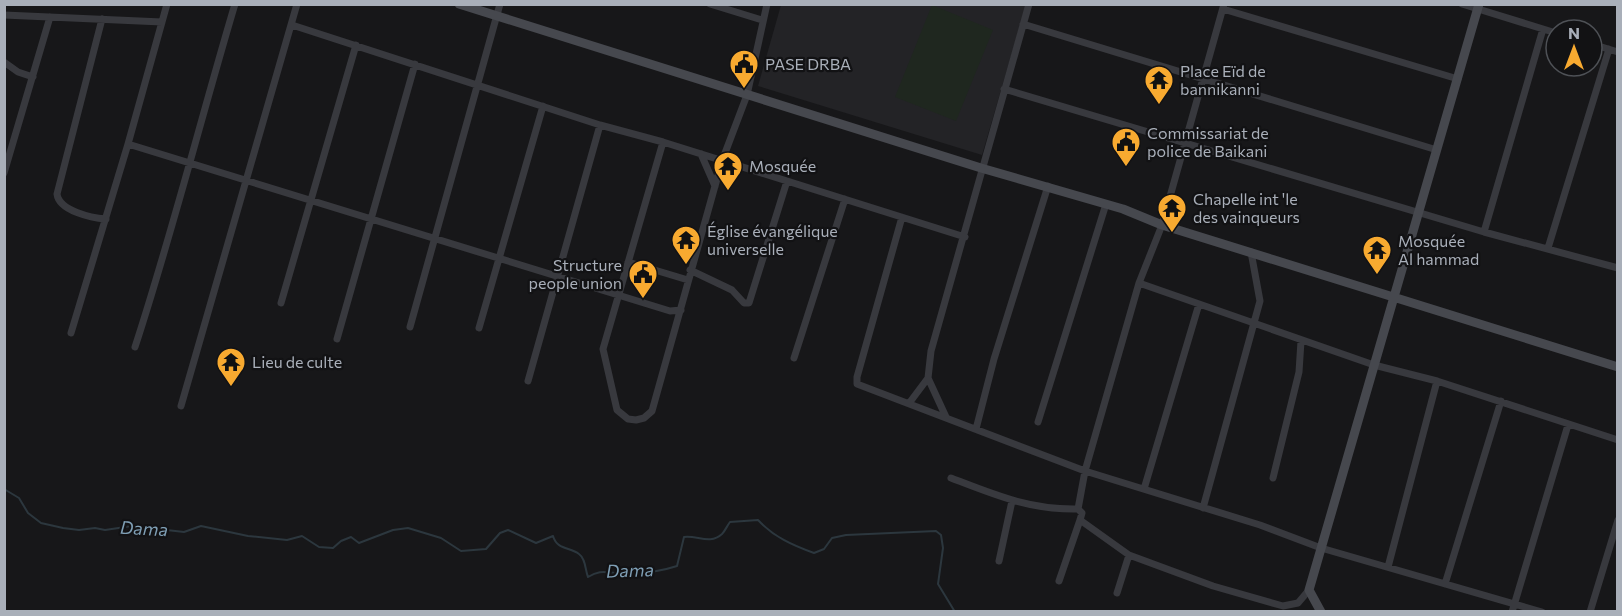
<svg xmlns="http://www.w3.org/2000/svg" width="1622" height="616" viewBox="0 0 1622 616" font-family="Commissioner,sans-serif">
<style>
.built{fill:#232326}
.green{fill:#1f271f}
.lines{fill:none;stroke-linecap:round;stroke-linejoin:round}
.stream{stroke:#2c373e;stroke-width:2}
.street{stroke:#38393e;stroke-width:7}
.secondary{stroke:#46484e;stroke-width:9}
.labels{text-anchor:middle;stroke-width:4.5;stroke-linejoin:round;paint-order:stroke}
.poi-label{font-size:16px;fill:#a9afb9;stroke:#121214;text-anchor:start}
.water-label{font-size:18px;font-style:italic;fill:#7f9fb5;stroke:#121214}
</style>
<rect width="100%" height="100%" fill="#171719"/>
<path class="built" d="M 781,5 L 1026,5 L 982,155 L 758,86 Z"/>
<path class="green" d="M 932,5 L 993,30 L 956,121 L 895,97 Z"/>
<g class="lines">
<path class="stream" d="M 4,489 L 19,498 L 28,513 L 41,523 L 63,528 L 79,530 L 95,528 L 105,530 L 132,526 L 184,532 L 201,526 L 248,536 L 287,540 L 302,536 L 319,547 L 333,548 L 341,541 L 351,537 L 359,543 L 393,530 L 408,528 L 441,538 L 461,551 L 486,549 L 500,533 L 508,530 L 536,543 L 553,536 C 557,550 570,547 579,554 C 586,559 585,570 588,577 C 601,569 606,573 620,573 C 640,574 659,572 677,566 L 684,537 C 697,535 710,545 722,534 C 725,531 727,526 730,522 L 758,520 C 774,537 792,545 814,553 L 824,549 L 832,538 L 846,535 L 936,531 L 941,535 L 943,548 L 938,584 L 955,612"/>
<path class="street" d="M 710,4 L 762,20
M 1462,4 L 1556,33
M 1223,9 L 1458,79
M 4,15 L 162,22
M 102,19 L 57,194 C 59,211 92,218 106,219
M 1023,24 L 1437,150
M 292,25 L 600,125 L 663,142 L 965,237
M 1592,44 L 1618,52
M 4,62 L 18,72 L 33,77
M 1004,89 L 1484,232 L 1618,268
M 663,142 L 603,349 L 617,410 L 628,419 L 636,420 L 644,418 L 652,411 L 722,161 L 747,95 L 767,4
M 128,144 L 670,311 L 681,310
M 701,154 L 715,186
M 4,173 L 50,17
M 902,217 L 857,377 L 857,384 L 1085,471 L 1260,525 L 1321,548 L 1542,612
M 1484,232 L 1543,29
M 1548,248 L 1609,49
M 628,262 L 688,280
M 690,270 L 732,290 L 744,303 L 749,303 L 787,181
M 1139,283 L 1374,365 L 1437,381 L 1618,440
M 281,303 L 356,45
M 410,327 L 500,4
M 479,328 L 543,106
M 71,333 L 128,144 L 167,4
M 337,339 L 415,64
M 135,347 C 172,234 201,118 235,4
M 794,358 L 845,199
M 928,378 L 946,417
M 528,381 L 600,125
M 910,402 L 928,378 L 931,351 L 1029,4
M 181,406 L 297,4
M 1038,422 L 1106,204
M 976,429 L 994,359 L 1048,186
M 951,478 C 995,495 1030,510 1078,509
M 1273,478 L 1299,372 L 1301,341
M 1144,489 L 1199,304
M 1203,508 L 1260,301 L 1251,252
M 1080,520 L 1129,555 L 1213,586 L 1283,606 L 1298,603 L 1309,590
M 999,561 L 1012,501
M 1388,567 L 1437,381
M 1059,581 L 1080,520 L 1082,513 L 1078,509 L 1085,471 L 1139,283 L 1162,225 L 1224,4
M 1445,584 L 1501,401
M 1117,593 L 1129,555
M 1512,612 L 1568,425
M 1590,612 L 1618,520"/>
<path class="secondary" d="M 459,4 L 981,168 L 1123,209 L 1162,225 L 1618,367
M 1321,612 L 1309,590 L 1479,4"/>
</g>
<defs>
<g id="civic-pin" transform="scale(1.5)"><path d="M0 17L-7.5 6A9.5 9.5 0 1 1 7.5 6Z" fill="#f8aa30" stroke="#121214"/><path d="M-.6-6.5H3V-4.5H.6V-3L4-1V1h2V6H-6V1h2V-1L-.6-3ZM-1.2 2.5V6h2.4V2.5Z" fill="#111"/></g>
<g id="temple-pin" transform="scale(1.5)"><path d="M0 17L-7.5 6A9.5 9.5 0 1 1 7.5 6Z" fill="#f8aa30" stroke="#121214"/><path d="M0-6L5-2H3V0L6.5 2.5H4V6H1.5V3h-3V6H-4V2.5H-6.5L-3 0V-2H-5Z" fill="#111"/></g>
</defs>
<g fill-rule="evenodd">
<use href="#civic-pin" x="744" y="64"/>
<use href="#temple-pin" x="1159" y="80"/>
<use href="#civic-pin" x="1126" y="142"/>
<use href="#temple-pin" x="728" y="166"/>
<use href="#temple-pin" x="1172" y="208"/>
<use href="#temple-pin" x="686" y="240"/>
<use href="#temple-pin" x="1377" y="250"/>
<use href="#civic-pin" x="643" y="274"/>
<use href="#temple-pin" x="231" y="362"/>
</g>
<g class="labels">
<g class="poi-label">
<text x="765" y="70">PASE DRBA</text>
<text x="1180" y="77">Place Eïd de<tspan x="1180" dy="18">bannikanni</tspan></text>
<text x="1147" y="139">Commissariat de<tspan x="1147" dy="18">police de Baikani</tspan></text>
<text x="749" y="172">Mosquée</text>
<text x="1193" y="205">Chapelle int 'le<tspan x="1193" dy="18">des vainqueurs</tspan></text>
<text x="707" y="237">Église évangélique<tspan x="707" dy="18">universelle</tspan></text>
<text x="1398" y="247">Mosquée<tspan x="1398" dy="18">Al hammad</tspan></text>
<text x="622" y="271" text-anchor="end">Structure<tspan x="622" dy="18">people union</tspan></text>
<text x="252" y="368">Lieu de culte</text>
</g>
<g class="water-label">
<text transform="translate(144 529) rotate(3)" y="6">Dama</text>
<text transform="translate(630 571) rotate(-2)" y="6">Dama</text>
</g>
</g>
<rect width="1622" height="616" fill="none" stroke="#a9afb9" stroke-width="12"/>
<g transform="translate(1574 48)"><circle r="28" fill="#121214" stroke="#4e5156" stroke-width="1.5"/>
<path d="M0-4.5L10 22L0 15L-10 22Z" fill="#f8aa30"/>
<text y="-9" font-size="16" font-weight="bold" text-anchor="middle" fill="#a9afb9">N</text>
</g>
</svg>
